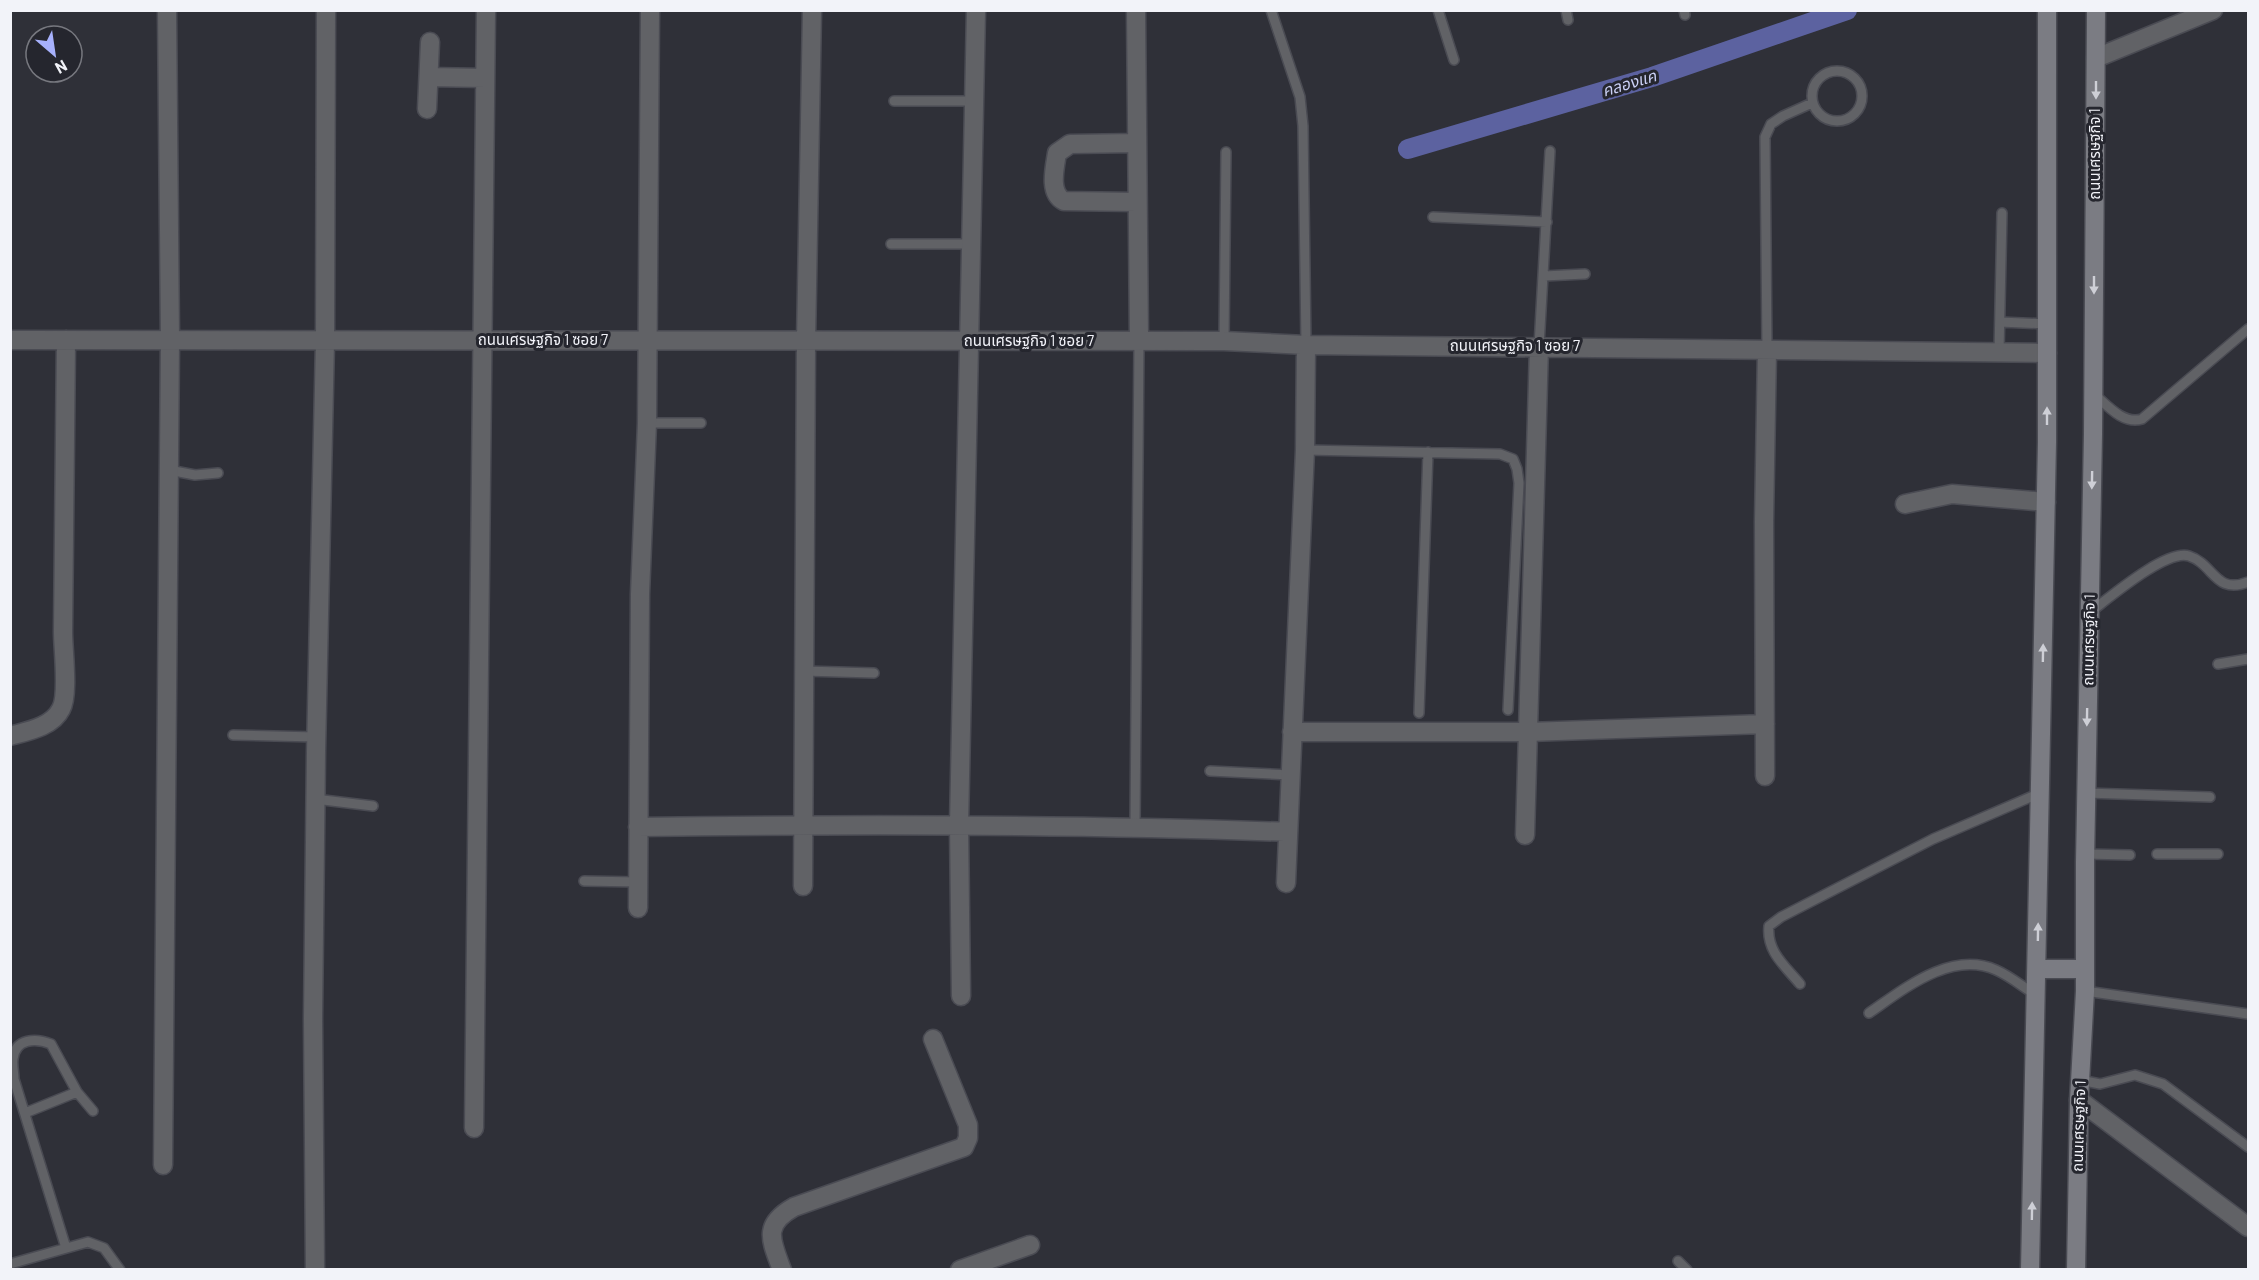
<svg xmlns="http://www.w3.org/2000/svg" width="2259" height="1280" viewBox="0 0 2259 1280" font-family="Barlow,'Noto Sans Thai',sans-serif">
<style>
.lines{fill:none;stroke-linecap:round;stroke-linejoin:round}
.canal{stroke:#5c62a0;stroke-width:20}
.service-casing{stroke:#4a4b53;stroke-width:12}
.minor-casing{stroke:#4a4b53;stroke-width:21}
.secondary-casing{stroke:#4a4b53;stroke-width:21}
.service{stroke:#616266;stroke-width:9}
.minor{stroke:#616266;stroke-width:18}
.secondary{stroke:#7b7c83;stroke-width:18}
.oneway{fill:#cecfd6}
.labels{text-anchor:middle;stroke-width:6;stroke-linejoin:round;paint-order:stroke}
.street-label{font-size:15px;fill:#f2f3f9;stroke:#25262e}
.water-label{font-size:16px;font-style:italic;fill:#cacff4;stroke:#25262e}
</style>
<rect width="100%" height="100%" fill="#2f3038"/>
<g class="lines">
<path class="canal" d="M 1408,149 L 1652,77 L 1847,10"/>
<g class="service-casing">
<path id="service" d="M 1271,10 L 1300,97 L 1303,126 L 1306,345
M 1438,10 L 1454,60
M 1566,10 L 1568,20
M 1684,10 L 1685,15
M1812 96a25 25 0 1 1 50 0a25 25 0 1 1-50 0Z
M 894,101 L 974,101
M 1433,217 L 1547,222
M 891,244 L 971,244
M 1544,276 L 1585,274
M 2000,322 L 2047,324
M 1224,341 L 1226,152
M 1539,346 L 1550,151
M 1767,350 L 1765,137 L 1771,124 L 1783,116 L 1812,103
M 1999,352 L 2002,213
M 2093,393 C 2107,405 2123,425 2142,419 L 2248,329
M 647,423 L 701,423
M 1305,450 L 1500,454 L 1513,459 L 1517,469 L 1519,483 L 1508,710
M 169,470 L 195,475 L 218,473
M 2089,613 C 2109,598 2166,549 2189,556 C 2214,564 2215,595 2248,582
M 2218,664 L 2248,659
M 804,671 L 874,673
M 1419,713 L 1428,452
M 233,735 L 316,737
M 1210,771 L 1290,775
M 2086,793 L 2210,797
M 315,799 L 373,806
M 1135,826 L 1139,341
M 2085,854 L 2130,855
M 2157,854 L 2218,854
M 584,881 L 638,882
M 1800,984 C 1785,966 1766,951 1769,926 L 1781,917 L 1933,839 L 2040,793
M 2085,991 L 2248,1014
M 1869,1013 C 1904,989 1951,950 1996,970 C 2010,976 2023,987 2036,995
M 2080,1080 L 2100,1084 L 2135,1075 L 2163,1084 L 2248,1147
M 25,1113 L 77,1092
M 66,1248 L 14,1079 C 14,1073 12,1065 13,1059 C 15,1038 36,1038 51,1044 L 77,1092 L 93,1111
M 1678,1261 L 1687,1270
M 10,1264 L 88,1242 L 104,1248 L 120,1270"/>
</g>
<g class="minor-casing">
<path id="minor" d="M 1136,10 L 1139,341
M 2096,58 L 2213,10
M 429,77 L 485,78
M 427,109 L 430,42
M 1137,143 L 1070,144 L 1057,153 C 1055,167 1048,193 1064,201 L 1137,202
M 10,340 L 1224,341 L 1306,345 L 2047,353
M 1905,504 L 1952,494 L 2046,502
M 1292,732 L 1528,732 L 1765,724
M 10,736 C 28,731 52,727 61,709 C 69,695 63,650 63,632 C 64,535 65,437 66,340
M 1765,776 L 1764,522 L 1767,350
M 638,827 C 855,824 1071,824 1288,832
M 1525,835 L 1539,346
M 1286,883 L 1305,450 L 1306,345
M 803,886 L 806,342 L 812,10
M 638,908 L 640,594 L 647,423 L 650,10
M 961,996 L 959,825 L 976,10
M 2079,1100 L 2248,1227
M 474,1128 L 486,10
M 163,1165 L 170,340 L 167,10
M 315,1270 L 313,1019 L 316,752 L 325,341 L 326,10
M 782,1270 C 771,1240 762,1225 794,1207 L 964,1147 L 968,1138 L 968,1125 L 933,1039
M 960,1270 L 1030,1245"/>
</g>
<g class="secondary-casing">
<path id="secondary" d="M 2037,969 L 2085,969
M 2030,1270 L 2047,442 L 2047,10
M 2076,1270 L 2079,1100 L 2085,991 L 2085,862 L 2093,434 L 2096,10"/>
</g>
<use href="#service" class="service"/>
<use href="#minor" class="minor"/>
<use href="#secondary" class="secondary"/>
</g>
<defs><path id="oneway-solid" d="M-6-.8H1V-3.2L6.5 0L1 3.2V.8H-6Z" transform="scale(1.5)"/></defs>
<g class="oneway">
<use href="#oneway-solid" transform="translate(2096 90) rotate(90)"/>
<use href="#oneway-solid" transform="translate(2094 285) rotate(90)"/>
<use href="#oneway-solid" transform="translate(2047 416) rotate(-90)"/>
<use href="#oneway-solid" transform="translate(2092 480) rotate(91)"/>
<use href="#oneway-solid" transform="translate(2043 653) rotate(-89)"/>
<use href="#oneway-solid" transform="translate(2087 717) rotate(91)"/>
<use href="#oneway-solid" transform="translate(2038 932) rotate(-89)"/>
<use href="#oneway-solid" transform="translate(2032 1211) rotate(-89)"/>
</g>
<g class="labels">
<g class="street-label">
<text transform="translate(2095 154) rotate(-90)" y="5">ถนนเศรษฐกิจ 1</text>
<text x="543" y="345">ถนนเศรษฐกิจ 1 ซอย 7</text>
<text x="1029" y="346">ถนนเศรษฐกิจ 1 ซอย 7</text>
<text x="1515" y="351">ถนนเศรษฐกิจ 1 ซอย 7</text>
<text transform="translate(2089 640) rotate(-89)" y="5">ถนนเศรษฐกิจ 1</text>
<text transform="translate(2079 1126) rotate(-88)" y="5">ถนนเศรษฐกิจ 1</text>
</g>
<g class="water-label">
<text transform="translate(1629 83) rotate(-17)" y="6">คลองแค</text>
</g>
</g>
<rect width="2259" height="1280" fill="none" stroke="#f2f3f9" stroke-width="24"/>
<g transform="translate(54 54) rotate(151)"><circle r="28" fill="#25262e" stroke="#77787f" stroke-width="1.5"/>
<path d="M0-4.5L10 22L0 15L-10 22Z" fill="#a7b1fc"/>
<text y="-9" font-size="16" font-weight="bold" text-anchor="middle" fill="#f2f3f9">N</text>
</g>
</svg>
